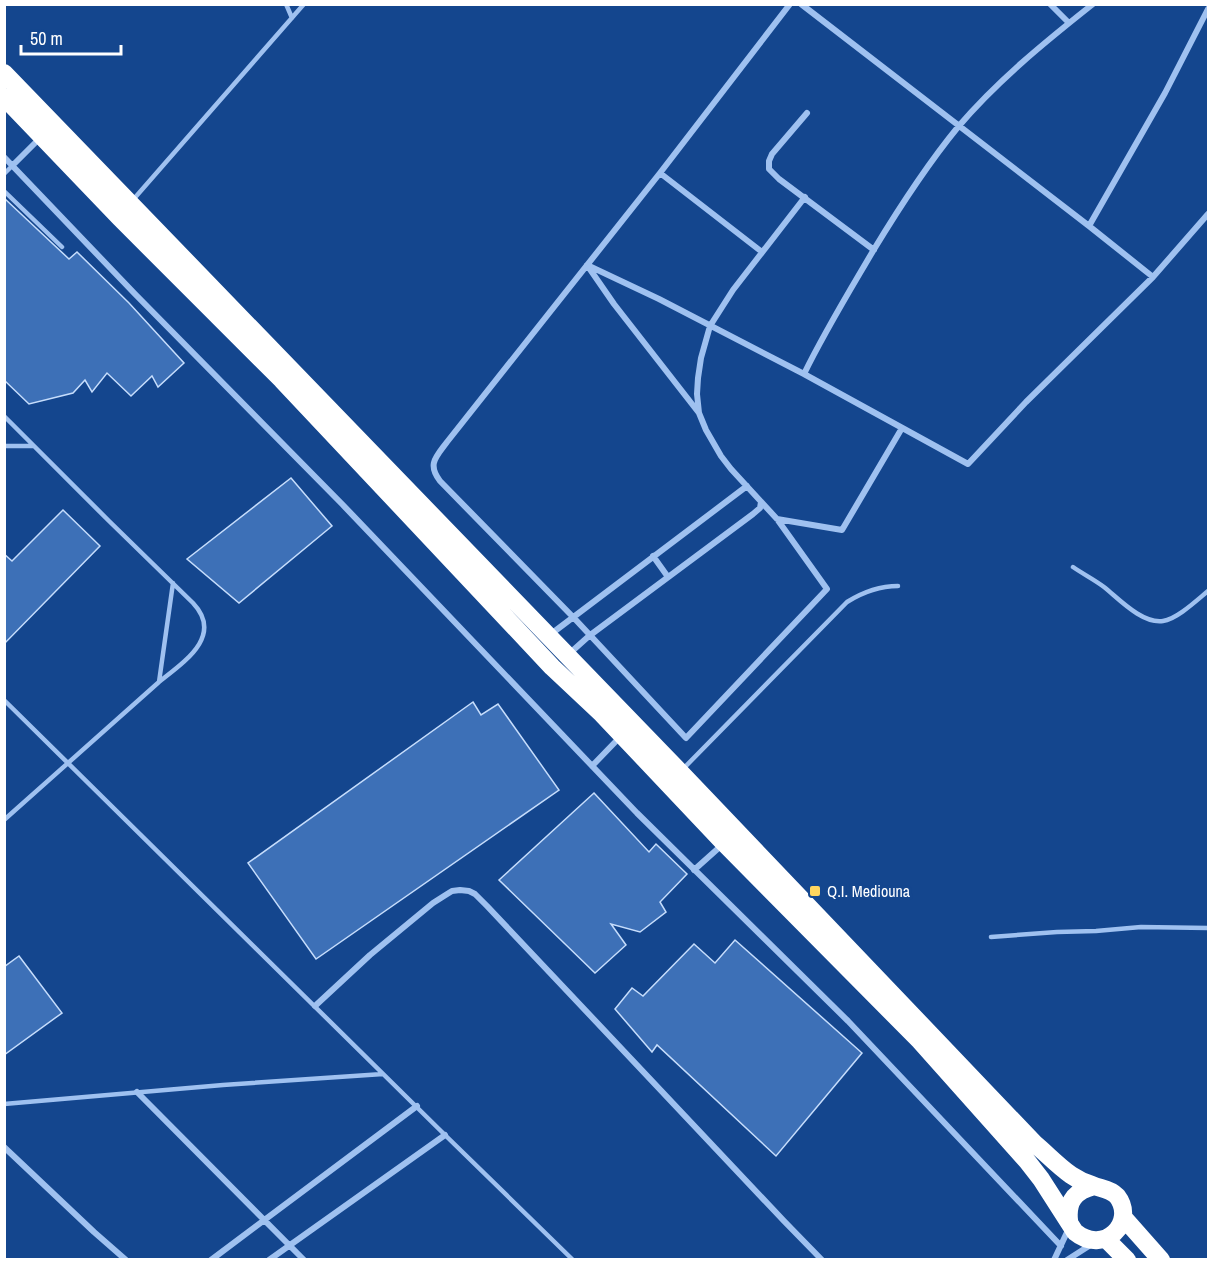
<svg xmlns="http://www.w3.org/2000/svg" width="1213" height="1264" viewBox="0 0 1213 1264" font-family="'Archivo Narrow',sans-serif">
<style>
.building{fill:#3d70b7;stroke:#c6ddfc;stroke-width:1.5}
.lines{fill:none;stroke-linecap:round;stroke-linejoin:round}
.lane{stroke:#9fc1f0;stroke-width:4.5}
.street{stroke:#9fc1f0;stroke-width:6}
.highway{stroke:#fff;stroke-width:18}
.poi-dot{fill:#ffd65f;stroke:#14468e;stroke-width:2}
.labels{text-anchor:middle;stroke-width:6;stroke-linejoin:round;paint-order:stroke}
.poi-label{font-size:16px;fill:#fff;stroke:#14468e;text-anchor:start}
</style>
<rect width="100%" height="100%" fill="#14468e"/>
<path class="building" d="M 4,198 L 69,259 L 77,252 L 129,303 L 184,363 L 158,387 L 152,376 L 131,396 L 107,373 L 92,392 L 85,380 L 73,393 L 29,404 L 4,380 Z
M 291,478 L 332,526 L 239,603 L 187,559 Z
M 63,510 L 100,546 L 4,644 L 4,554 L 12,561 Z
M 473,702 L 481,715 L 498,704 L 559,790 L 316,959 L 248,863 Z
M 594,793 L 649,852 L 656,844 L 687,874 L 660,902 L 666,912 L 640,932 L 611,924 L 626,945 L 595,973 L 499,880 Z
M 735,940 L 862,1053 L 776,1156 L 657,1045 L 652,1052 L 615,1009 L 632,988 L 643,996 L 694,944 L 715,963 Z
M 19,956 L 62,1013 L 4,1055 L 4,967 Z"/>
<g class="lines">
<path class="lane" d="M 286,4 L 292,18
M 4,174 L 13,165
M 4,191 L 62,247
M 132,201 L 304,4
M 4,416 L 109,521 L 193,603 C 224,636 184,662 159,682 L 4,820
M 4,446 L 33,446
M 1073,567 C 1083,574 1095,580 1104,587 C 1119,599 1142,624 1163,621 C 1177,619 1197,600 1208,591
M 159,682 L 173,583
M 4,700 L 445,1135 L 573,1260
M 682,770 L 847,602 C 863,592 879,586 898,586
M 991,937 L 1057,932 L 1096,931 L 1141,927 L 1208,928
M 4,1104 L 223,1085 L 383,1074"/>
<path class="street" d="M 790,4 L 660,173 L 447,442 C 436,457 427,464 440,481 L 574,618 L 686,738 L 827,589 L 777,519 L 731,469 L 721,456 L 706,430 L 699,413 L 697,394 L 698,378 L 701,358 L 710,326 L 733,290 L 805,197
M 801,4 L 1089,226 L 1153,277
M 1050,4 L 1069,23
M 807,113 L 772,154 L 769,161 L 769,169 L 779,179 L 874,250
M 4,157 L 135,294 L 342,504 L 637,813 L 848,1021 L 1061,1246
M 13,165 L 40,138
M 660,173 L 762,252
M 1089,226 L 1165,93 L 1208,9
M 804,374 C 825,331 849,292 873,251 C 899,208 926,166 958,127 C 997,81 1045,42 1093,4
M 699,413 L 614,304 L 587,265 L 659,299 L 804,374 L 968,464 L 1026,402 L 1153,277 L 1208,214
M 777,519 L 842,530 L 902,428
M 653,556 L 668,577
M 551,634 L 747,486
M 570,653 L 589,636 L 753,514 L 760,508 L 761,502
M 592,766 L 621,736
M 694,870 L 722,845
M 315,1006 L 370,955 L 433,903 L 444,896 L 452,891 L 460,890 L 469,891 L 475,894 L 487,906 L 784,1221 L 822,1260
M 137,1092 L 304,1260
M 4,1147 L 94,1232 L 126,1260
M 211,1260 L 417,1106
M 269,1260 L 445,1135
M 1054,1260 L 1069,1228
M 1067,1260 L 1092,1244"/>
<path class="highway" d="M 4,73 L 680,772 L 1035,1144 C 1047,1154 1058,1166 1071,1175 C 1077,1179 1085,1183 1092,1185 C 1101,1189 1109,1188 1117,1196 C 1137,1222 1104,1256 1075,1232 L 1041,1179 L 1027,1161 L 920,1041 L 724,843 L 602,714 L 552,667 L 282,380 L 120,218 L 4,97
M 1123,1217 L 1161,1260
M 1069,1220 C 1067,1201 1075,1191 1094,1186
M 1106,1239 L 1127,1260"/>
</g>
<rect class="poi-dot" x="809" y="885" width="12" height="12" rx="3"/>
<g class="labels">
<g class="poi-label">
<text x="827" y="897">Q.I. Mediouna</text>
</g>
</g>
<rect width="1213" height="1264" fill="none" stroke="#ffffff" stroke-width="12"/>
<path d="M21 45v9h100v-9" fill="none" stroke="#ffffff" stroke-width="3"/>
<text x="30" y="45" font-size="18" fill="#ffffff" stroke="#14468e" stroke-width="4.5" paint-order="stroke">50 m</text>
</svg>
